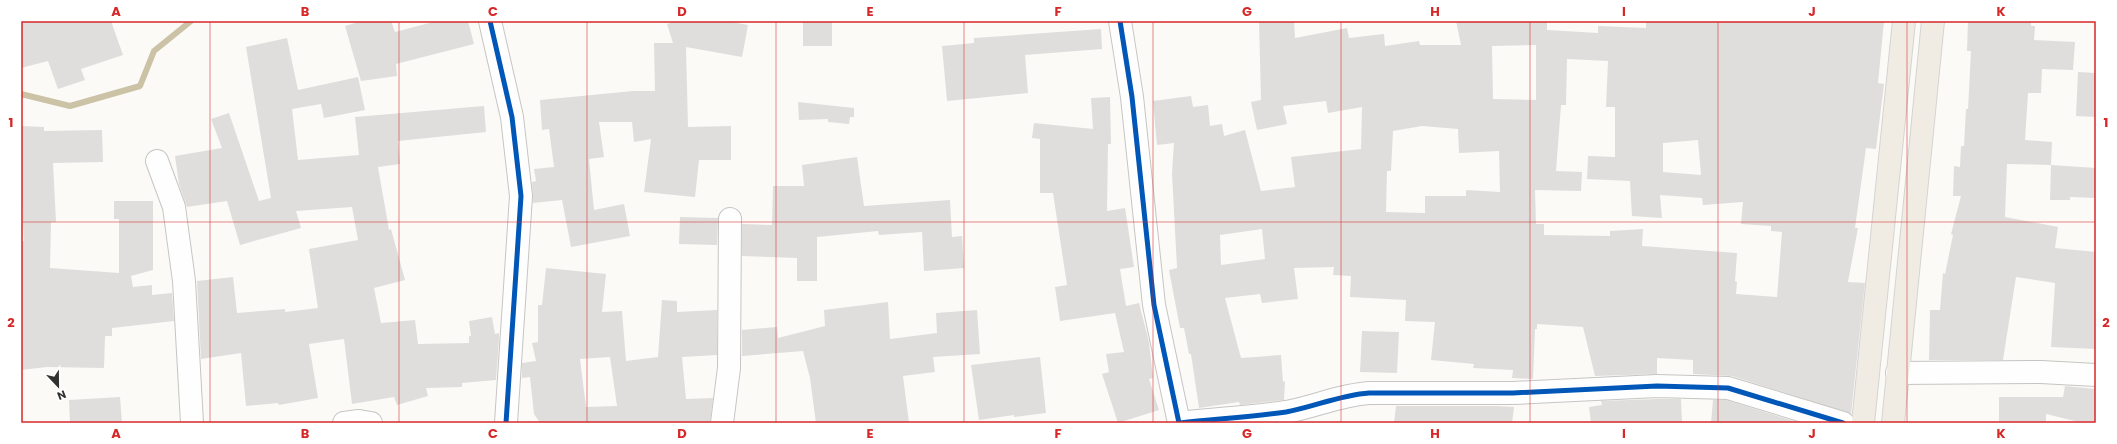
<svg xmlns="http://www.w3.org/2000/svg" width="2117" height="444" viewBox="0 0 2117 444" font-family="Poppins,sans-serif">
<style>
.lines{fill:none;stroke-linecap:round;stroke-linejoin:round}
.stream{stroke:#ccc2a6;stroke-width:6}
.building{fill:#e0dedd;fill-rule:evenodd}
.minor-casing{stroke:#c6c5c3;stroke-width:24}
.major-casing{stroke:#d4d4d2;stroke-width:24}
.minor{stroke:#fefefe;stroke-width:22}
.major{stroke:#f0ece3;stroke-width:22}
.cycleway-casing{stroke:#fff;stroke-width:8}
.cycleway{stroke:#0057b8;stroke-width:5}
.grid{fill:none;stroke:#d62828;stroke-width:1;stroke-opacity:0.55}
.neatline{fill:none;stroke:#d62828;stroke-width:1.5}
.grid-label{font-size:13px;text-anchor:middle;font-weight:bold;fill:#d62828}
</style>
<rect width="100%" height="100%" fill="#fbfaf7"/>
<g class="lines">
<path class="stream" d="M 21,94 L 70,106 L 140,86 L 154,51 L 191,21"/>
</g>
<path class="building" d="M 21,21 L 111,21 L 123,55 L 81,69 L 85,80 L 58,89 L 48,61 L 21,68 Z
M 362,21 L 391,21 L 395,32 L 437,21 L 468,21 L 474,44 L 396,64 L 397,76 L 361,81 L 345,26 Z
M 676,21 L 726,21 L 748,25 L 742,57 L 686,47 L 688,127 L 731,126 L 731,160 L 699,160 L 695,197 L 644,192 L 651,139 L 634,142 L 632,122 L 599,122 L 604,157 L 589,159 L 594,210 L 624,204 L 630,236 L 571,247 L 562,200 L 533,203 L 532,182 L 536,181 L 534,169 L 554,167 L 549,129 L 542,130 L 540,100 L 633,91 L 655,91 L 654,43 L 673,43 L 667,24 Z
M 803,21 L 832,21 L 832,46 L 803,46 Z
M 1259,21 L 1294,21 L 1295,38 L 1347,28 L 1349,38 L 1384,34 L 1385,46 L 1419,41 L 1420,45 L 1461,45 L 1456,21 L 1547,21 L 1547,30 L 1598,33 L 1598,26 L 1646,28 L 1646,21 L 1884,21 L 1878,83 L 1884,84 L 1876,149 L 1866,148 L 1855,228 L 1858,228 L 1848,282 L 1865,283 L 1851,414 L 1732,376 L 1693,374 L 1693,360 L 1657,358 L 1657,374 L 1595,376 L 1583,327 L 1537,324 L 1537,329 L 1535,329 L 1533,379 L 1512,378 L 1513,370 L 1473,368 L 1474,364 L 1431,360 L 1435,322 L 1405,321 L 1406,300 L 1350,297 L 1351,276 L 1333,275 L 1334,267 L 1294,268 L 1298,299 L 1262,303 L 1260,294 L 1225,298 L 1241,358 L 1281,355 L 1283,382 L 1285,381 L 1284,400 L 1240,405 L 1239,402 L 1199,408 L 1191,354 L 1189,354 L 1184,328 L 1180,328 L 1169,270 L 1177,268 L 1172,173 L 1174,143 L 1157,145 L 1153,101 L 1191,96 L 1193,107 L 1208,105 L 1210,126 L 1222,124 L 1224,136 L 1245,130 L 1261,191 L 1295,187 L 1291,157 L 1361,149 L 1362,107 L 1328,113 L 1326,101 L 1283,106 L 1287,124 L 1257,130 L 1251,102 L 1261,100 ZM 1536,45 L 1536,100 L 1493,99 L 1492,46 ZM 1567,59 L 1608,61 L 1606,107 L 1615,107 L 1615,157 L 1588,156 L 1587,179 L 1630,181 L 1632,216 L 1662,218 L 1660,195 L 1702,198 L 1703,205 L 1743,202 L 1741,224 L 1771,226 L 1771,231 L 1782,232 L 1777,297 L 1736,294 L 1737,282 L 1735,281 L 1737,253 L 1642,246 L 1643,229 L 1610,231 L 1610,236 L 1544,235 L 1544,224 L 1536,224 L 1535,190 L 1581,191 L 1582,172 L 1556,171 L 1561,105 L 1566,105 ZM 1422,126 L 1458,129 L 1459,153 L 1499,151 L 1500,192 L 1466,190 L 1466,196 L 1425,196 L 1425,213 L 1386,212 L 1387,171 L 1391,171 L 1393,131 ZM 1698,140 L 1701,175 L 1663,172 L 1663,143 ZM 1262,229 L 1265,259 L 1221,265 L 1220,235 Z
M 1968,21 L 2031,21 L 2031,26 L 2035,26 L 2034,40 L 2075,42 L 2073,70 L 2042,69 L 2041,93 L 2028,93 L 2025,140 L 2052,142 L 2051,165 L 2007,164 L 2005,217 L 2058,227 L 2055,248 L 2096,252 L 2096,349 L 2051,347 L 2055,283 L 2016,277 L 2003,360 L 1929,360 L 1930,310 L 1940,310 L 1943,273 L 1945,274 L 1953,235 L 1951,234 L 1961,196 L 1953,196 L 1954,166 L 1960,167 L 1961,146 L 1964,146 L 1966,109 L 1968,109 L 1971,51 L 1967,51 Z
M 1101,29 L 1102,49 L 1025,55 L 1028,93 L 947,101 L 942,46 L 974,43 L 974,38 Z
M 287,38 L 298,90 L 358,77 L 365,110 L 324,118 L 321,104 L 292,109 L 298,160 L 359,155 L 355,117 L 484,106 L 486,132 L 398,141 L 400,164 L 378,167 L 389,230 L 391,229 L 405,280 L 374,288 L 381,323 L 415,320 L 418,344 L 469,343 L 469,336 L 471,336 L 469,321 L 492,317 L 495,334 L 499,333 L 499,339 L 496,380 L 462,383 L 462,387 L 426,388 L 428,396 L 397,405 L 394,397 L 352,404 L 344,339 L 309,344 L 318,398 L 279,405 L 278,403 L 246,406 L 241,353 L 201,359 L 197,281 L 233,277 L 237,313 L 285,309 L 285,312 L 318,308 L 309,249 L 358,240 L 352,207 L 296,211 L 301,228 L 240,245 L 227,201 L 187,207 L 179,184 L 175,156 L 222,148 L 211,119 L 229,113 L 259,201 L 271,198 L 246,47 Z
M 2078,72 L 2096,73 L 2096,117 L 2076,116 Z
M 1110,97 L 1111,144 L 1108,144 L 1107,211 L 1125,208 L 1134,267 L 1120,269 L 1126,306 L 1139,303 L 1149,342 L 1153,378 L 1149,379 L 1159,410 L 1118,423 L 1102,374 L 1109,372 L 1106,354 L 1124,352 L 1115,313 L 1060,321 L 1055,287 L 1067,285 L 1053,193 L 1040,193 L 1040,139 L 1032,138 L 1034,123 L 1093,129 L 1091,98 Z
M 798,102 L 854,108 L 854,117 L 850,117 L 849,124 L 828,122 L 828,119 L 799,120 Z
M 21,126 L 44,127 L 44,131 L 102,130 L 103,162 L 53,163 L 56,222 L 51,222 L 50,268 L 119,273 L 119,219 L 114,219 L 114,201 L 153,201 L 153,270 L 131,276 L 133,287 L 152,285 L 152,295 L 172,293 L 174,321 L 112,328 L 112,336 L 105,336 L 104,368 L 47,367 L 21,370 L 21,241 L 24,241 L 21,179 Z
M 857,157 L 864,206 L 950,200 L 952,237 L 962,236 L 964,268 L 924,271 L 922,232 L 879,235 L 878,231 L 817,237 L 817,281 L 797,281 L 797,258 L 742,256 L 742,224 L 772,225 L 773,186 L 804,186 L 802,165 Z
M 2051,165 L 2096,168 L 2096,198 L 2070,197 L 2070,200 L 2050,200 Z
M 680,217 L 718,218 L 717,245 L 679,244 Z
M 546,268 L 606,274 L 602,312 L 622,311 L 626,361 L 658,357 L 662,300 L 677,301 L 677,312 L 717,310 L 717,355 L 682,357 L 686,399 L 713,398 L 710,423 L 540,423 L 534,414 L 530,377 L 522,378 L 522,363 L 536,361 L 532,343 L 538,342 L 538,305 L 542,305 ZM 610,357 L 617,406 L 586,407 L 580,359 Z
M 888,302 L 890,339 L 937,333 L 936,313 L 977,310 L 980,354 L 933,357 L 935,372 L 903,376 L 909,423 L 816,423 L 810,378 L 803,351 L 742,356 L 742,330 L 777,327 L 778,338 L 825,326 L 824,310 Z
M 1362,331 L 1399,332 L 1397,373 L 1360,372 Z
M 1040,357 L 1046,413 L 1014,417 L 1014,415 L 979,420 L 971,365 Z
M 2065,386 L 2096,389 L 2096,423 L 2083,423 L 2046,414 L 2046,423 L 1999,423 L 1999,397 L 2063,397 Z
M 120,397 L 122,423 L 70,423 L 69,400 Z
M 1657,399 L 1681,399 L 1682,423 L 1591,423 L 1589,407 L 1602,405 L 1601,401 Z
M 1713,400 L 1726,400 L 1800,423 L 1711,423 Z
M 1396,406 L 1496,406 L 1514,407 L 1512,423 L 1394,423 Z"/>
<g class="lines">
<g class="minor-casing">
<path id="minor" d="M 490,21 L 512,117 L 521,196 L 506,423
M 1120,21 L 1132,97 L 1154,305 L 1179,423
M 157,161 L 174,207 L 184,281 L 192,423
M 1897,373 L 2041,372 L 2096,375
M 344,423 L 359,421 L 371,423
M 722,423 L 729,368 L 730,219
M 1180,423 C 1215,419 1251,417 1286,412 C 1314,407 1340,395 1369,393 L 1513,393 L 1657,386 L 1728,388 L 1843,423"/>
</g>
<g class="major-casing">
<path id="major" d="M 1863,423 L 1904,21
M 1893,423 L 1933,21"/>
</g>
<use href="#minor" class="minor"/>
<use href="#major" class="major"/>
<g class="cycleway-casing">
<path id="cycleway" d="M 490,21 L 512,117 L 521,196 L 506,423
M 1120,21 L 1132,97 L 1154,305 L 1179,423
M 1180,423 C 1215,419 1251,417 1286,412 C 1314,407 1340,395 1369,393 L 1513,393 L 1657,386 L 1728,388 L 1843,423"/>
</g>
<use href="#cycleway" class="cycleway"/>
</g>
<path class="grid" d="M 210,21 L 210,423M 399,21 L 399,423M 587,21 L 587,423M 776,21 L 776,423M 964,21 L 964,423M 1153,21 L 1153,423M 1341,21 L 1341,423M 1530,21 L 1530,423M 1718,21 L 1718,423M 1907,21 L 1907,423M 21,222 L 2096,222"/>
<rect width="2117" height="444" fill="none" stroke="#ffffff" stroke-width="44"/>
<g transform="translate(58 386) rotate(158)" stroke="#ffffff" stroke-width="3" paint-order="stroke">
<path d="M0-3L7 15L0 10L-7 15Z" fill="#323230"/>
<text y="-6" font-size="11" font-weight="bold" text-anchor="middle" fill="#323230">N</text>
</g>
<rect x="22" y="22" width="2073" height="400" class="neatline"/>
<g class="grid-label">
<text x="116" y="16">A</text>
<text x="305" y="16">B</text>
<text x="493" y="16">C</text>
<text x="682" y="16">D</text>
<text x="870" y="16">E</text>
<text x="1058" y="16">F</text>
<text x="1247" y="16">G</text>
<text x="1435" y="16">H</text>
<text x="1624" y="16">I</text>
<text x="1812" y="16">J</text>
<text x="2001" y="16">K</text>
<text x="11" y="127">1</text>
<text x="2106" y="127">1</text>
<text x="11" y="327">2</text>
<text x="2106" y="327">2</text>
<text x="116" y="438">A</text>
<text x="305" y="438">B</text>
<text x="493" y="438">C</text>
<text x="682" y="438">D</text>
<text x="870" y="438">E</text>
<text x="1058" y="438">F</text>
<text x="1247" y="438">G</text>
<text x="1435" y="438">H</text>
<text x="1624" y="438">I</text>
<text x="1812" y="438">J</text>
<text x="2001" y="438">K</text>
</g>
</svg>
